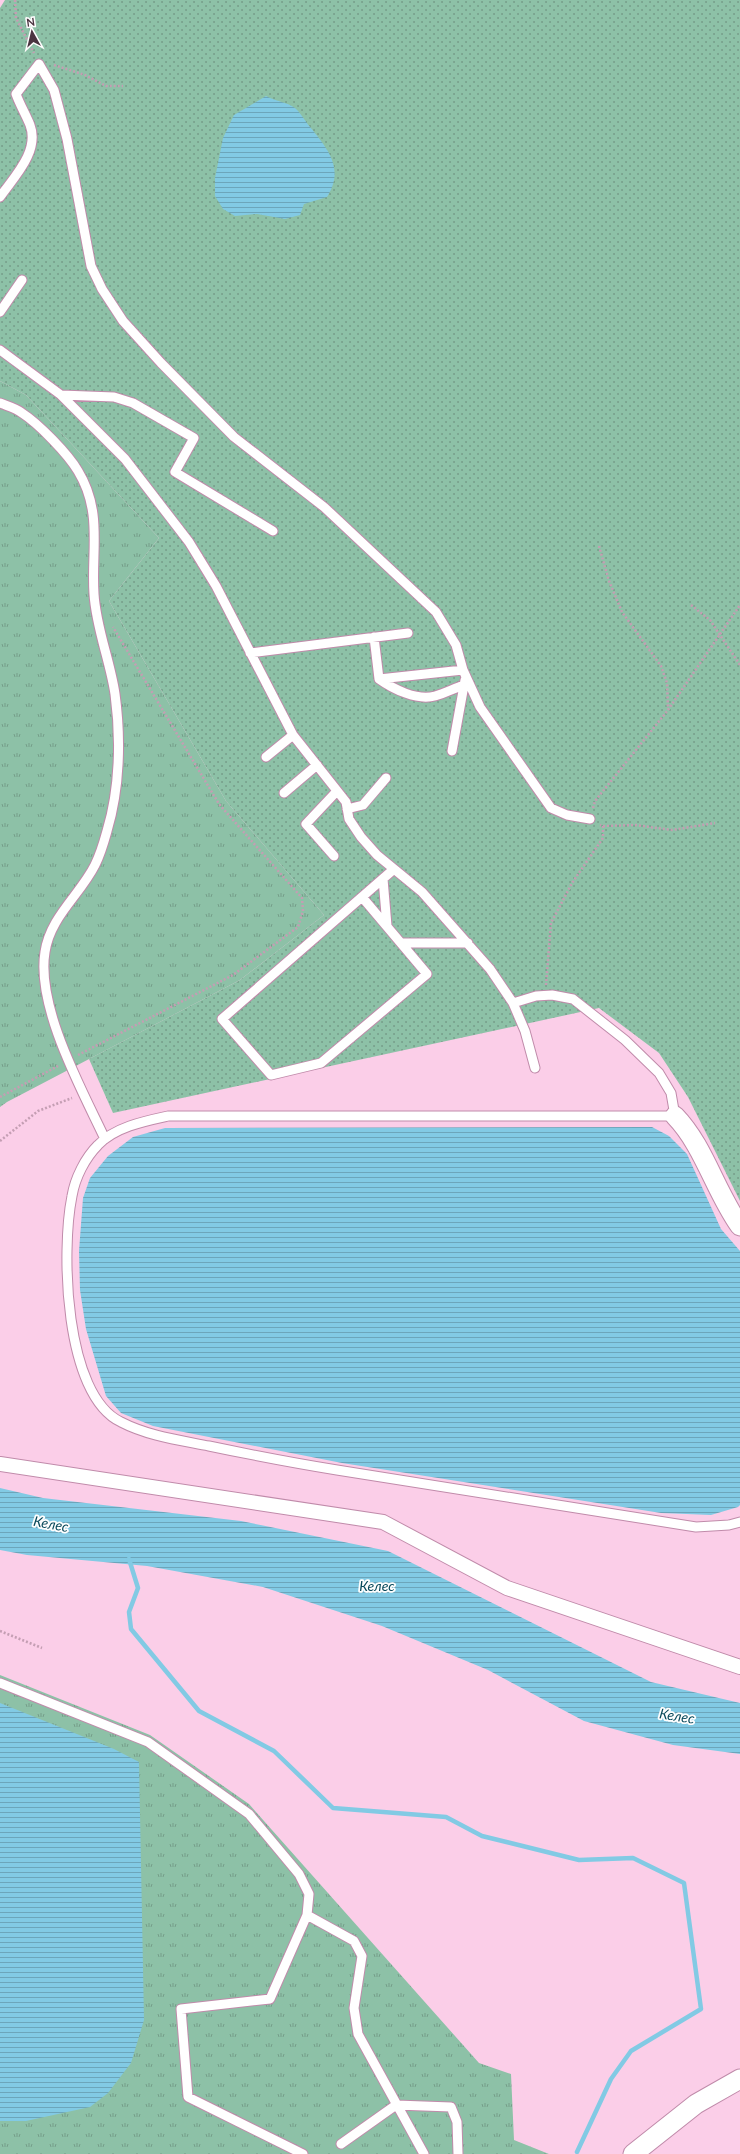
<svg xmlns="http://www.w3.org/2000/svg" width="740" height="2154" viewBox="0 0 740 2154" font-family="Lato,sans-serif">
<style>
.grass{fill:url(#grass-dots)}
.park{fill:url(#park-tufts)}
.water{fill:url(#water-rules)}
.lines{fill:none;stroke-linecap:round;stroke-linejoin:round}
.stream{stroke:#82cae4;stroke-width:4.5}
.service-casing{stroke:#c08baa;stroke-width:11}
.pedestrian-casing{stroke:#c08baa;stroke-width:16}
.minor-casing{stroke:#c08baa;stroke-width:21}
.path{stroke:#c49eb3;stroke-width:2.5;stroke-dasharray:2 2;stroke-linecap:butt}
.service{stroke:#fff;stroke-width:9}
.pedestrian{stroke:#fff;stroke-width:14}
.minor{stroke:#fff;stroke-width:19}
.labels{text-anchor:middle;stroke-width:3.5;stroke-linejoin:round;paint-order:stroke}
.water-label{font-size:14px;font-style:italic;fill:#09495b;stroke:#fefefe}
</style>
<defs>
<pattern id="grass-dots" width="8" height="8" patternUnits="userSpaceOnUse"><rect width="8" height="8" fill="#8dc1a7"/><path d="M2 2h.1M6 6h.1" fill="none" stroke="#759d89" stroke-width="1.8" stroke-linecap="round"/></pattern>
<pattern id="park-tufts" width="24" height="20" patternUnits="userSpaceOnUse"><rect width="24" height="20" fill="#8dc1a7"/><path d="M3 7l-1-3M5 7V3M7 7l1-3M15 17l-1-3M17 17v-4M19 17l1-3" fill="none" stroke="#759d89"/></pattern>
<pattern id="water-rules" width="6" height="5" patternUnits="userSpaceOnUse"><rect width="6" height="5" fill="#82cae4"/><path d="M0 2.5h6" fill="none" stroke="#6ca5ba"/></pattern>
</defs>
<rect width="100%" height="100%" fill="#fbcee8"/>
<path class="grass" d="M 5,0 L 740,0 L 740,1201 L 688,1097 L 659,1053 L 599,1008 L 113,1113 L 89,1059 L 240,980 L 324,915 L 226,801 L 109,601 L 159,538 L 26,395 L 0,381 L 0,8 Z"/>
<path class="park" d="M 0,381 L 26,395 L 159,538 L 109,601 L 226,801 L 324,915 L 240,980 L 7,1102 L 0,1107 Z
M 0,1675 L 150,1735 L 249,1804 L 479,2063 L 511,2074 L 514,2140 L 549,2154 L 0,2154 Z"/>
<path class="water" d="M 266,96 C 275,101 287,102 295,108 C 300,112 305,121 310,127 C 328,149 345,169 327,197 L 304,204 L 300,215 L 285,219 L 257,214 L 235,216 L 223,209 L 215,196 L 215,178 L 223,138 L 234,115 Z
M 652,1127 L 669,1136 L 687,1154 L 721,1229 L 740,1251 L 740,1505 L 738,1507 L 711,1515 L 661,1513 L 342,1463 L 153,1426 L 121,1413 L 106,1396 L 86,1329 L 80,1290 L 79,1251 L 83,1198 L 90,1178 L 108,1156 L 133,1137 L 165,1128 Z
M 0,1488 L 43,1498 L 241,1521 L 388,1551 L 651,1682 L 740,1703 L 740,1754 L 673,1745 L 584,1721 L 488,1670 L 382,1626 L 263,1587 L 147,1566 L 27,1555 L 0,1550 Z
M 0,1703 L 114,1749 L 139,1762 L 144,2020 L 131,2063 L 108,2093 L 90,2107 L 26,2121 L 0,2121 Z"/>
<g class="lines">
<path class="stream" d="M 129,1559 L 138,1588 L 129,1612 L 131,1629 L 199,1711 L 274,1751 L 333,1808 L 446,1817 L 482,1836 L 579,1860 L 633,1858 L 684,1883 L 701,2009 L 631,2051 L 611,2079 L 577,2152"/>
<g class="service-casing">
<path id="service" d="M 0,197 C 14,177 40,151 30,125 C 26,115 20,105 16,94 L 39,64 L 54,90 L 67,139 L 91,266 L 102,289 L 123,321 L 161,363 L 234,437 L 324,507 L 436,612 L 456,645 L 463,670 L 480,707 L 551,808 L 567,815 L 590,819
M 0,312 L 22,280
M 0,350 L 61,395 L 125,459 L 189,542 L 216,586 L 293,735 L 346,802 L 349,819 L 361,837 L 377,855 L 422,892 L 490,969 L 513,1003 L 525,1031 L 535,1068
M 61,395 L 114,397 L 133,403 L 194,438 L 175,472 L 273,531
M 0,403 C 7,406 16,408 22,413 C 39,424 68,454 78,471 C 103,512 91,551 94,594 C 96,628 110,660 115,694 C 121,738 120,788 107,831 C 104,842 100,855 95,865 C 80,895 50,917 45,952 C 36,1007 82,1090 105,1139
M 374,637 L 379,679 L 463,670
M 250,653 L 408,633
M 379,679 C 393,689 417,701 435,696 C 445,693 455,688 464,685
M 452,751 L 465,680
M 266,757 L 293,735
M 284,793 L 317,765
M 347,809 L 363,805 L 386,778
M 334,856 L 306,824 L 337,791
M 383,879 L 387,926
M 362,897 L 427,974 L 321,1063 L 271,1075 L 222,1019 L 394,869
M 401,943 L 468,943
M 513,1003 L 536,996 L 552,995 L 573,999 L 625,1040 L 659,1073 L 671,1093 L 675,1116 L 168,1116 C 145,1121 115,1127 98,1145 C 85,1158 75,1178 72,1196 C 61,1250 64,1395 121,1422 C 148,1436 179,1440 209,1446 C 252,1455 294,1463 337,1470 C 457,1489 576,1508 696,1527 L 729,1525 L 740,1522
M 0,1683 L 148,1742 L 249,1814 L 299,1874 L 309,1894 L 307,1915 L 270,1999 L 181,2009 L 188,2097 L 303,2154
M 307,1915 L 354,1941 L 362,1956 L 354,2008 L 358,2034 L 424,2154
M 341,2144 L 396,2105 L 451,2107 L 457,2122 L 458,2154"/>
</g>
<g class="pedestrian-casing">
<path id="pedestrian" d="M 0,1464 L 383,1522 L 507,1588 L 740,1667"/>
</g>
<g class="minor-casing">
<path id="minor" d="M 675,1116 C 704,1146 715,1191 740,1226
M 633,2154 L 696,2104 L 740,2079"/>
</g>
<path class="path" d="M 15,0 L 16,18 L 34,53
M 54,65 L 85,75 L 106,86 L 123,86
M 599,546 L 609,581 L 622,612 L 661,666 L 667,683 L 668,709
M 691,605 L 710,620 L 740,665
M 593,808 L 595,801 L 668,710 L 740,605
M 603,826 L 635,825 L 672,830 L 715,823
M 546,985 L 551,923 L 572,883 L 603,838 L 603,826 L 600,825
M 78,1055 L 233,975 L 298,927 L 303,911 L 302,898 L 219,804 L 113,627
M 0,1097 L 58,1066
M 0,1141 L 38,1111 L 72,1098
M 0,1631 L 42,1648"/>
<use href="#service" class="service"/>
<use href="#pedestrian" class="pedestrian"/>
<use href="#minor" class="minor"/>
</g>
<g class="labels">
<g class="water-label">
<text transform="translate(51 1524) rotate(10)" y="5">Келес</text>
<text x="377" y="1591">Келес</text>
<text transform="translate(677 1716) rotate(9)" y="5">Келес</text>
</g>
</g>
<g transform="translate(32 32) rotate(352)" stroke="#fefefe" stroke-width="3" paint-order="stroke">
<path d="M0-3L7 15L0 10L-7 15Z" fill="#4a3340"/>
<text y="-6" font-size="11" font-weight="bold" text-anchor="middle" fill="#4a3340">N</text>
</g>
</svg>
